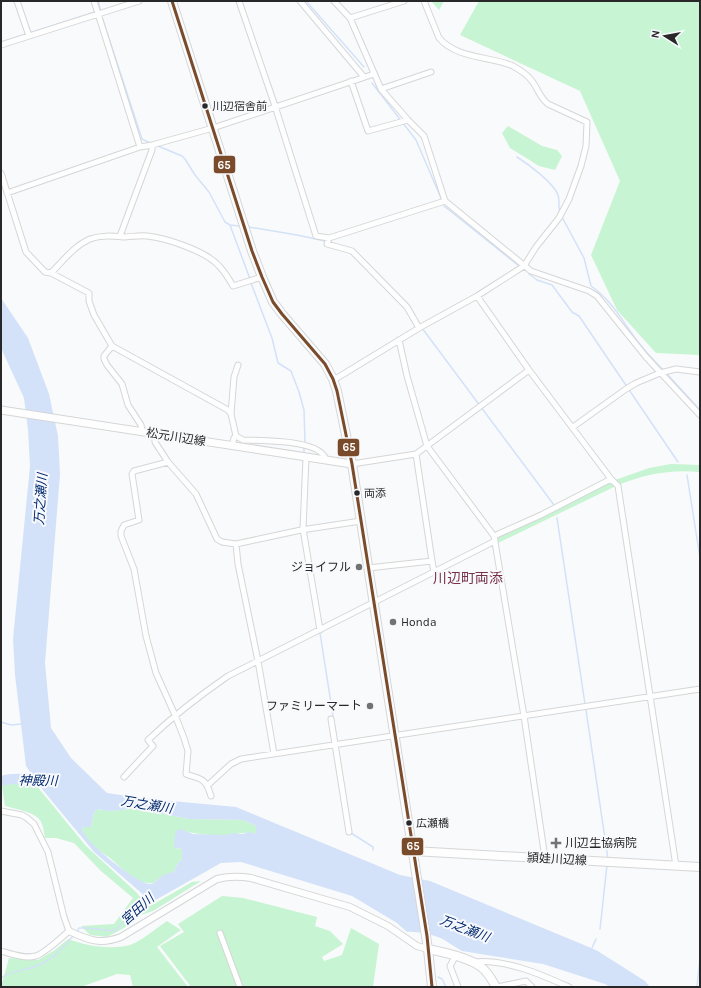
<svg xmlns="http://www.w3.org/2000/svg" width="701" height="988" viewBox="0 0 701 988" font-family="Karla,'Noto Sans JP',sans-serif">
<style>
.green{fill:#c7f4d2}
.water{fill:#d3e2f9;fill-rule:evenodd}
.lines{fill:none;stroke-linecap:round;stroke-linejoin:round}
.stream{stroke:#d3e2f9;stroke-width:1.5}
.river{stroke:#d3e2f9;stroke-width:10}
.minor-casing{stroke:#d5d6d7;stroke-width:7}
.tertiary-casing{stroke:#d5d6d7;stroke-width:8}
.secondary-casing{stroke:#d5d6d7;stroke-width:9}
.primary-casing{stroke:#d5d6d7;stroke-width:10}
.trunk-casing{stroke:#d5d6d7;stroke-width:10}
.minor{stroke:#fefefe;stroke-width:5}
.tertiary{stroke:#fefefe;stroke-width:6}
.secondary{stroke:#fefefe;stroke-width:7}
.primary{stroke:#fefefe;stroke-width:8}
.trunk{stroke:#fefefe;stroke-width:8}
.bus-1-casing{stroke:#f8f9fc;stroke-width:6}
.bus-1{stroke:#7a4b2a;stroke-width:3}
.bus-dot{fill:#282829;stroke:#f8f9fc;stroke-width:1.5}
.poi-dot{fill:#717272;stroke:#f8f9fc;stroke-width:1.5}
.labels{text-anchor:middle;stroke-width:4;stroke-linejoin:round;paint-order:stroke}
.bus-label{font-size:11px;fill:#282829;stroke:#f8f9fc;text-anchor:start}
.street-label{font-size:12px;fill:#282829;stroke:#f8f9fc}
.poi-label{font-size:12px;fill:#282829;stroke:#f8f9fc;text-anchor:end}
.water-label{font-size:13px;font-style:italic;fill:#022a6e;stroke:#f8f9fc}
.quarter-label{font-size:14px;fill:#77324a;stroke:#f8f9fc}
.line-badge{stroke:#f8f9fc;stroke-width:1.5}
.badge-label{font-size:11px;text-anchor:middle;font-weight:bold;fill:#fff}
</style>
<rect width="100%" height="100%" fill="#f9fafb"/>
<path class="green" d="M 431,1 L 444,1 L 439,10 Z
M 479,1 L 700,1 L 700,355 L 656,353 L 617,310 L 591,255 L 620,181 L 580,91 L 460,35 Z
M 508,126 L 542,146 L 557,150 L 562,156 L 555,170 L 539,166 L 510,148 L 502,133 Z
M 671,464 L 700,465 L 700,472 C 671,469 645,474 618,485 L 498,543 L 497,539 L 498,538 L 615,480 L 649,468 Z
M 27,774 L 86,846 L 136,892 L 147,905 L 152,905 L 192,882 L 201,881 L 153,911 L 138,916 L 124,928 L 107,937 L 90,935 L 81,926 L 114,924 L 133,898 L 101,871 L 74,843 L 56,838 L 45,838 C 44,832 43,822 38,818 C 30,811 15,809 5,806 L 2,786 Z
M 134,808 L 189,819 L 243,820 L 256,826 L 256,834 C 248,831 234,834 225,835 C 210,836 194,834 181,830 L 175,848 L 182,849 L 182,859 L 176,866 L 174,872 L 158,879 L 154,883 C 137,886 121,867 110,858 C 100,851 84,842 82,829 L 84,827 L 91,827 L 94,813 L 96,810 C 100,809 103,810 107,810 C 115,811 125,810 134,808 Z
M 222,896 L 243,898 L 317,917 L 315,926 L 330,931 L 343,944 L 322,957 L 324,961 L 342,955 L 351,928 L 379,944 L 373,987 L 191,987 L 160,946 L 184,932 L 178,924 Z
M 167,921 L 181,930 L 157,947 L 188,987 L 133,987 L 130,975 L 117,974 L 81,987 L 1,987 L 9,958 L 38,960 L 55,950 L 68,939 C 87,946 110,950 130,945 C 140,942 158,927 167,921 Z"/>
<path class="water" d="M 1,298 L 28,338 L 49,394 L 58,436 L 60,474 L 45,663 L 51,728 L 71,758 L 107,793 L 140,798 L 236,807 L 400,875 L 430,881 L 596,950 L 645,981 L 650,987 L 610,987 L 605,984 L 543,964 L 462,951 C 456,948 451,944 446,941 C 437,935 417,931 407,932 L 397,923 L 352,896 L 241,862 L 221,863 L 152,902 L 147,903 L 145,901 L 146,897 L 94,852 L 42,789 L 26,766 L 15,675 L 13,639 L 30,466 L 28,430 L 24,398 L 1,348 ZM 134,808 L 189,819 L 243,820 L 256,826 L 256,834 L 250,832 L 242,834 L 235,833 L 224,835 L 193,834 L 181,829 L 177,830 L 175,835 L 174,846 L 175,848 L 182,849 L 182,859 L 176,866 L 174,872 C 170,873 165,874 162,876 C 157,879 155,885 149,884 C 136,882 84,842 82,829 L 84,827 L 91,827 L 94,813 L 96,810 C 100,809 103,810 107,811 C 115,811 125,810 134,808 Z"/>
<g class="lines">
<path class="stream" d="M 98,1 L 101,12
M 306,1 L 364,67
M 102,17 L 142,139 L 152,144
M 1,42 L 95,12
M 372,83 L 416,140 L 441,198
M 158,146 L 182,156 L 185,159 L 195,175 L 209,192 L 225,222 L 230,225 L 239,226
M 517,157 C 528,164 554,183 558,195 C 560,201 558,208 560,214
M 444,206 L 519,266
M 562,217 L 584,258 L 591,286 C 613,301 623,323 639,343 C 646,353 656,362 664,371
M 230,225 L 250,279
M 249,227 L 297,235 L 325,241
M 529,274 L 537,280 L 552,285 L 572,312 L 579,316 L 678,462
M 251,283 L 272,338 L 278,363 L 291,371 L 299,392 L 304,410 L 305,442
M 401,297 L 406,303
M 410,307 L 420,325
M 422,328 L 554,505
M 667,374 L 700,410
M 304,452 L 304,446
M 687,475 L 700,558
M 557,518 L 585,704
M 320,633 L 346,799
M 586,710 L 608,859
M 1,722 L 11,725 L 22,724
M 351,833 L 373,847 L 373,850
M 600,929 L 607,865
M 77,932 L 79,928 L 88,928 L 113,931 L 117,929 L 133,911 L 147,900
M 592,948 L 596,939
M 438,977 L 442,979 L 446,987
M 1,978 C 9,971 27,970 37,966 C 53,960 62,948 73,936
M 697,987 L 700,957"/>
<path class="river" d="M 1,781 C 18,776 34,781 50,781"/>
<g class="minor-casing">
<path id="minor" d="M 17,1 L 29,36
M 94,1 L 140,147
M 239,1 L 275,106 L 316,236 L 329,238 L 445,201
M 300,1 L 364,77
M 334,1 L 350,18 L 404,1
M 350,18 L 381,89 L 408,120 L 424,136 L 445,201 L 531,271 L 589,291 L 597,296 L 646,357 L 700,415
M 1,45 L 139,1
M 351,81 L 368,131 L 408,120
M 381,89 L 431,72
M 1,173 L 26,252 L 45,272 L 51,273 L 89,293 L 89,301 L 94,315 L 112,346 L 228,410 L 231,414 L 236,436 L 234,438 L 232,446
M 7,193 L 140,147 L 152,145 L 213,128 L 374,74
M 120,236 L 152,150 L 152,145
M 329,238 L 327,244 L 352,251 L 407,307 L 419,328
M 51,273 C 63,261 74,246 90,239 C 101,235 112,236 123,237 C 131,237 139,235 147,236 C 166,238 206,251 219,266 C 225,272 229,279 233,286 L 262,277
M 477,296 L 529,370 L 611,479 L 618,486 L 676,866
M 399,340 L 407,376 L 427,446 L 494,536 L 524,716 L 545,858
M 112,346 L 104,356 L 104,359 L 107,365 L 122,384 L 128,405 L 141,425 L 142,431
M 333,379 L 337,378 L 419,328 L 477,296 L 524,266 L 536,247 L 559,218 L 569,199 L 581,166 L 586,146 L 587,122 L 548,104 C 540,98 538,89 532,81 C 528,75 520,70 513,66 C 490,56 457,59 439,38 L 424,1
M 231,414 L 234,377 L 238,365
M 573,427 L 626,389 L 636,383 L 660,373 L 676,369 L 700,372
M 155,433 L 155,442 L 168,462 L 196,494 L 217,539 L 222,542 L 236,544 L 301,530 L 361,521
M 236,436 L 243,440 C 262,441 321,439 326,460
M 416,454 L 432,561 L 434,572
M 306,458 L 303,529 L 320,630
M 168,462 L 134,471 L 132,474 L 139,520 L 124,525 L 121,531 L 121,536 L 134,569 L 146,636 L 156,673 L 175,715 L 184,738 L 188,751 L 186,774 C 190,776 193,776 198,778 C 207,781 208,788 211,796
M 352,464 L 416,454 L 529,370
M 494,536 L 541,515 L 611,479
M 236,544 L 238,564 L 258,661 L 274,754
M 368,568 L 432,561
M 331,719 L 349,832
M 124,777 L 153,746 L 148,740 C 173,716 199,696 228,676 L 495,541
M 208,785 L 231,764 L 241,759 L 700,689
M 1,811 L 22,815 L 27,818 L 34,824 L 48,852 L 64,917 L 69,931 C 61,938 45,953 36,956 C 25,959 11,954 1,951
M 220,933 L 240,987
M 455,957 L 450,966 L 458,987
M 474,962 C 506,959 540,974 569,987
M 497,987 L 526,981 L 532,987"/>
</g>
<g class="tertiary-casing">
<path id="tertiary" d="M 69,931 C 88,940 100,945 121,937 L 217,879 C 229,876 239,876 251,878 L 350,907 L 388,926 L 417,946 L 428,949"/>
</g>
<g class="secondary-casing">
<path id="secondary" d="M 1,410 L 352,464"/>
</g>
<g class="primary-casing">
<path id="primary" d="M 413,851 L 700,867
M 428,949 L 432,987"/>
</g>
<g class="trunk-casing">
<path id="trunk" d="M 172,1 L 252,251 L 262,277 L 273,302 L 282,314 L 325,364 L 333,379 L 337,391 L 352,464 L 428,949 C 443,952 470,958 481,967 C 488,972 492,980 496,987"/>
</g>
<use href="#minor" class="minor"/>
<use href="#tertiary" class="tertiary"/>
<use href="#secondary" class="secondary"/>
<use href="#primary" class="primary"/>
<use href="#trunk" class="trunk"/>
<g class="bus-1-casing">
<path id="bus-1" d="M 172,1 L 252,251 L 262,277 L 273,302 L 282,314 L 325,364 L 333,379 L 337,391 L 352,464 L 427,936 L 432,987"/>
</g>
<use href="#bus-1" class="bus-1"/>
</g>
<g class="bus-dot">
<circle cx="205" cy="106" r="3.5"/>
<circle cx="357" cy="493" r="3.5"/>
<circle cx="409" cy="823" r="3.5"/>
</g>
<g class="poi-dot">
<circle cx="359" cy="567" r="4"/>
<circle cx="393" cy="622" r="4"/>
<circle cx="370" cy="706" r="4"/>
<path d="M554 837h4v4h4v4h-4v4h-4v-4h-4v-4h4z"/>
</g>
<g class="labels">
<g class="bus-label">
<text x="212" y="110">川辺宿舎前</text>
<text x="364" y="497">両添</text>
<text x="416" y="827">広瀬橋</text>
</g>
<g class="street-label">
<text transform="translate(176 437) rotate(9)" y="4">松元川辺線</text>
<text transform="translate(557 859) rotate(3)" y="4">頴娃川辺線</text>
</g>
<g class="poi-label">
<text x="351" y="571">ジョイフル</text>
<text x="401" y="626" text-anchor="start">Honda</text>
<text x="362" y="710">ファミリーマート</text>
<text x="565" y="847" text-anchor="start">川辺生協病院</text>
</g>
<g class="water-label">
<text transform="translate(40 499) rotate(-86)" y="5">万之瀬川</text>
<text transform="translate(38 780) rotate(1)" y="5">神殿川</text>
<text transform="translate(147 804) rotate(9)" y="5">万之瀬川</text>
<text transform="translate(137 909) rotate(-42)" y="5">宮田川</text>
<text transform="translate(465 928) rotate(21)" y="5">万之瀬川</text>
</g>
<g class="quarter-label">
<text x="468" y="583">川辺町両添</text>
</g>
</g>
<g class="line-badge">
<rect x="213" y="155" width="23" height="19" rx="4" fill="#7a4b2a"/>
<rect x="337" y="438" width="23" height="19" rx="4" fill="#7a4b2a"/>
<rect x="401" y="837" width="23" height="19" rx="4" fill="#7a4b2a"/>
</g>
<g class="badge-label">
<text x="224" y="169">65</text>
<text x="349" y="451">65</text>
<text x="413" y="850">65</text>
</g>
<rect width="701" height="988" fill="none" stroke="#282829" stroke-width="4"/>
<g transform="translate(665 36) rotate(281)" stroke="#f8f9fc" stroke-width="3" paint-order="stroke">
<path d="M0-3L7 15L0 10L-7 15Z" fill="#282829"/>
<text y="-6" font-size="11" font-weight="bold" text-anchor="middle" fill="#282829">N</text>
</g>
</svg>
